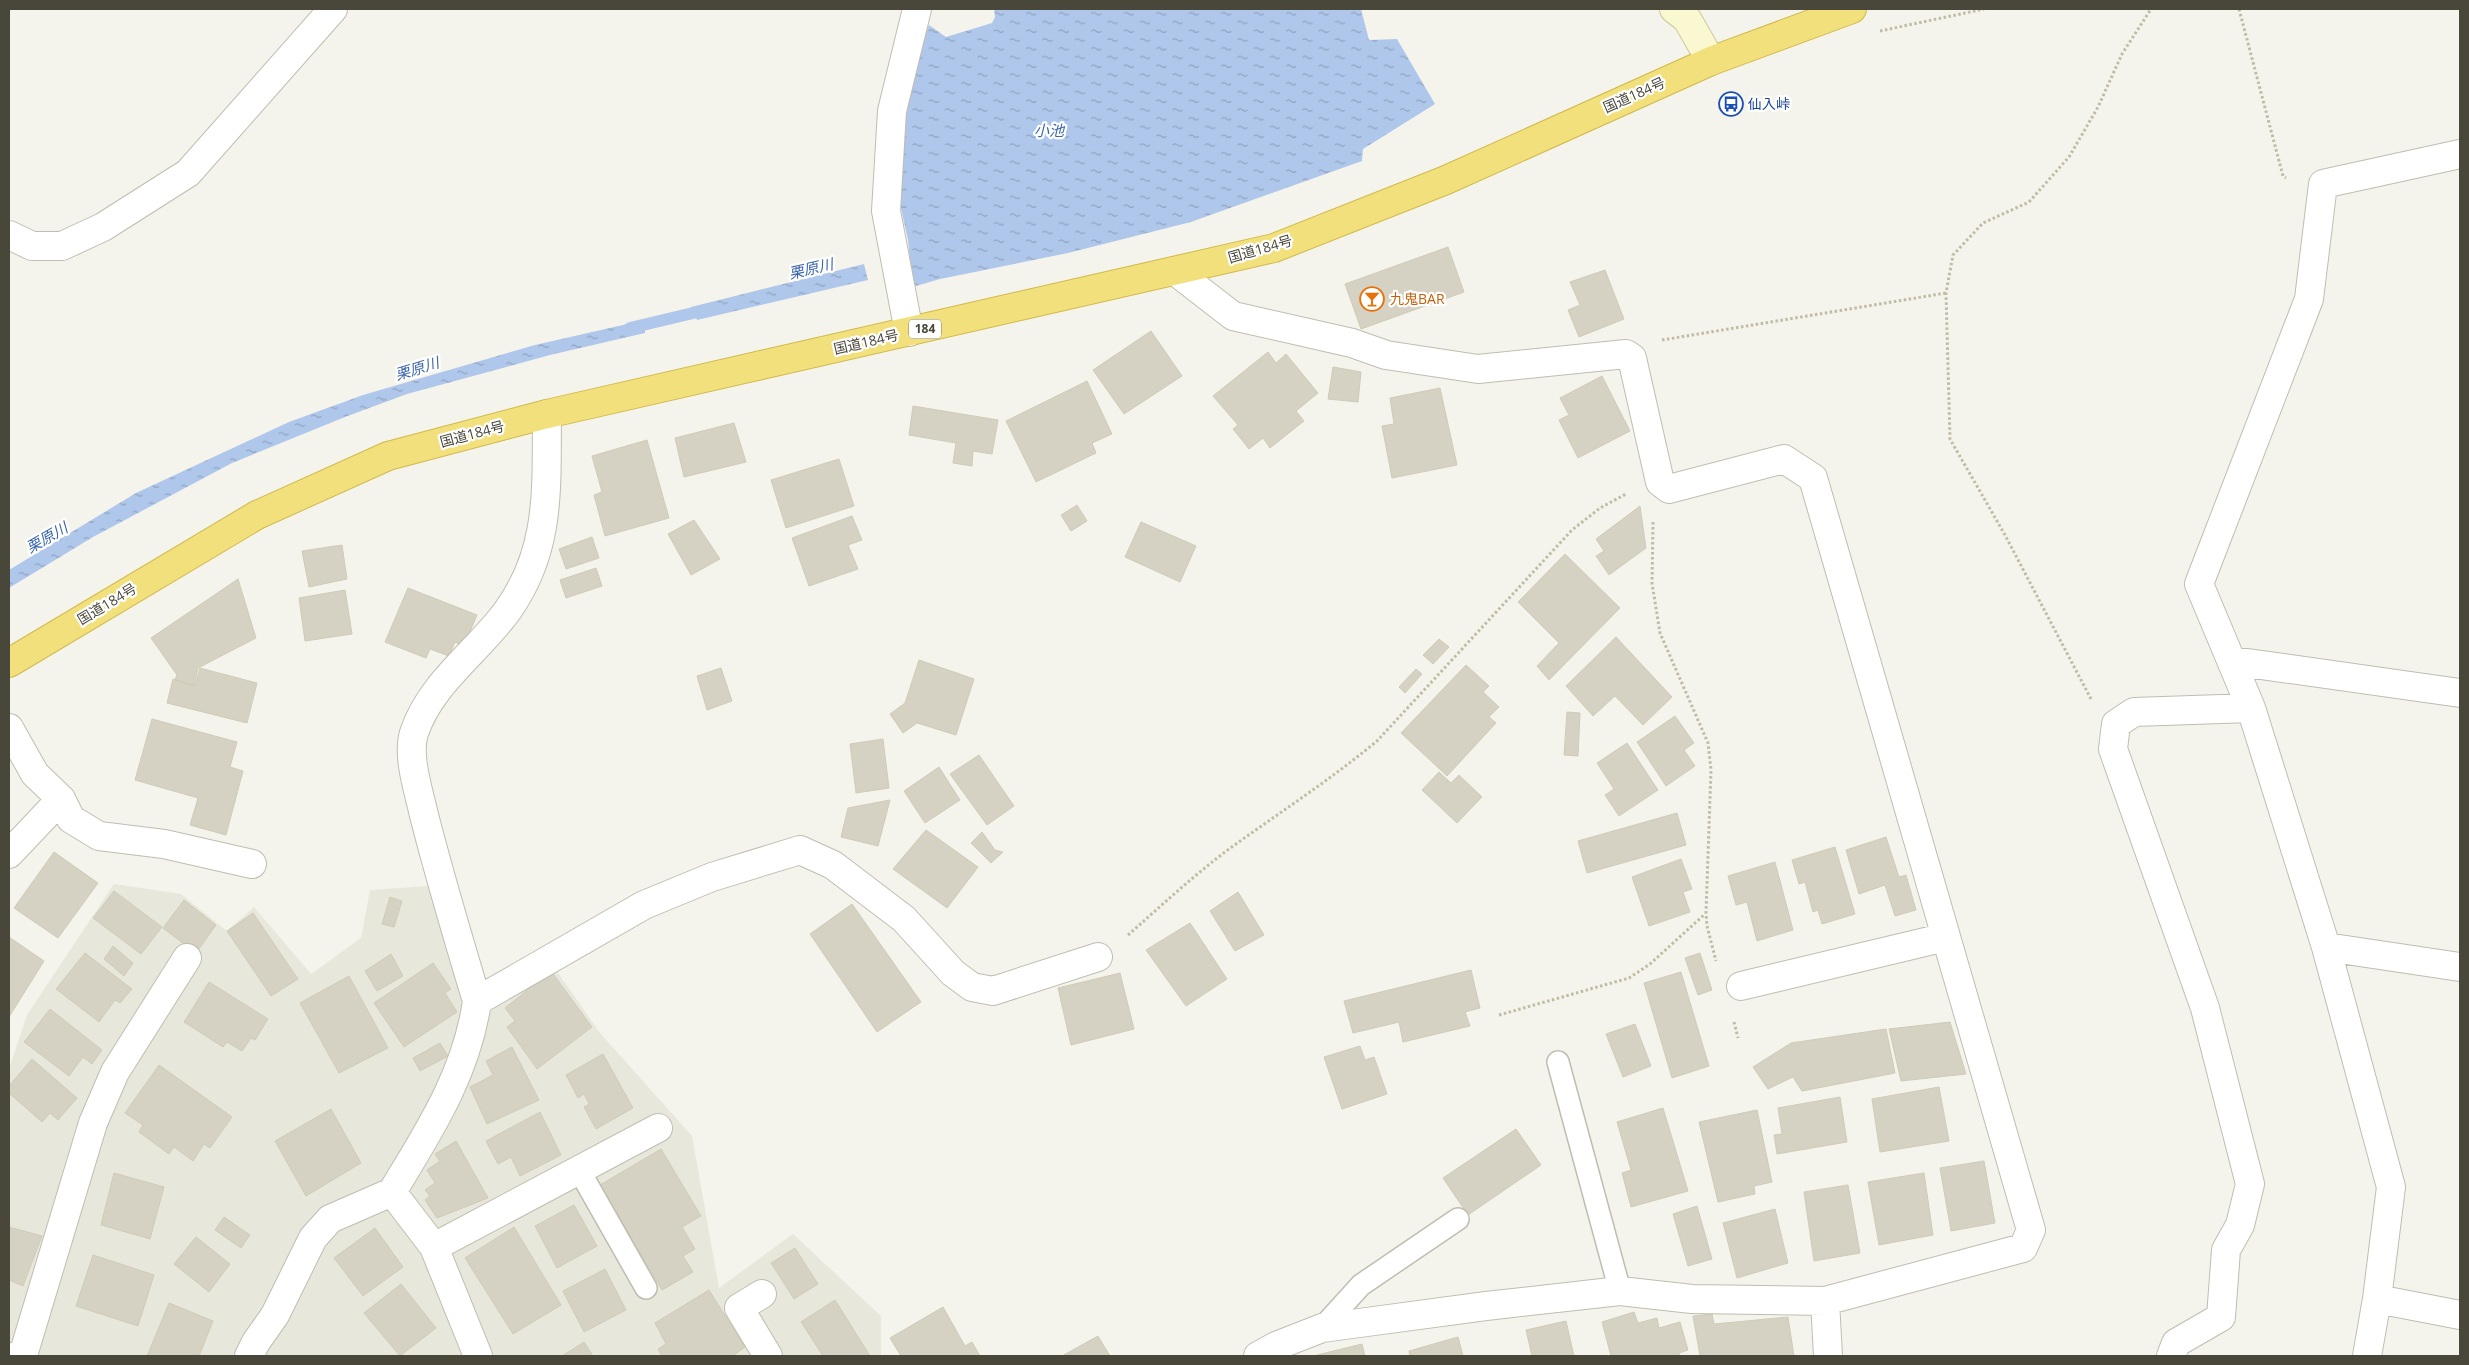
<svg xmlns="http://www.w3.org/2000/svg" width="2469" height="1365" viewBox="0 0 2469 1365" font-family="'Open Sans','Noto Sans JP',sans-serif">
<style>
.residential{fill:#e8e7db}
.water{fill:url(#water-ripples)}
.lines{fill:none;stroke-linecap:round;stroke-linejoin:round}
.stream{stroke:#afc7eb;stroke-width:12}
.building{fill:#d5d2c3;stroke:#d0cbb6}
.lane-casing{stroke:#c0bdaf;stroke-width:24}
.street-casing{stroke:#c0bdaf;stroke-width:30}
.secondary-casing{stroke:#cdc99e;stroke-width:30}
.highway-casing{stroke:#d0b94b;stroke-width:30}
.path{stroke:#c0bba2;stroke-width:3;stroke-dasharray:2.5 2.5;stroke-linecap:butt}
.lane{stroke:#fff;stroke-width:21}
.street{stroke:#fff;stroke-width:28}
.secondary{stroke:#faf8d1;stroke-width:28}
.highway{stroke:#f1e07b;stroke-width:28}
.labels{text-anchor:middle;stroke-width:4.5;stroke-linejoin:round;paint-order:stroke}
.shield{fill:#fff;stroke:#807e75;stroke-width:1}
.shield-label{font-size:12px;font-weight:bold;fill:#49463a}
.street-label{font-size:14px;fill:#49463a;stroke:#fff}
.transit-label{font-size:14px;fill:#164399;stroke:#fff;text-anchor:start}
.food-label{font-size:14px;fill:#c56008;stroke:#fff;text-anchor:start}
.water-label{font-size:15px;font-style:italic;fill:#3c67ac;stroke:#fff}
</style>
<defs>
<pattern id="water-ripples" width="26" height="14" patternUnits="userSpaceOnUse" patternTransform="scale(1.25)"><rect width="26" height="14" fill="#afc7eb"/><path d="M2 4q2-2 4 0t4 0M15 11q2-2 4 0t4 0" fill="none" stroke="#90a3bf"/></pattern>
</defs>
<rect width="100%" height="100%" fill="#f5f4ec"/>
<path class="residential" d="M 114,884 L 181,894 L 227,931 L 254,907 L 311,974 L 361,938 L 370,890 L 443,885 L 477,1001 L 549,960 L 600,1033 L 692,1136 L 719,1288 L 793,1234 L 881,1316 L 881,1356 L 9,1356 L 9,1069 L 27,1015 Z"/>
<path class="water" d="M 994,9 L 1361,9 L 1369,40 L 1397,39 L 1435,104 L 1363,149 L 1362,161 L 1191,222 L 1068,253 L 940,279 L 916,286 L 912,279 L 908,240 L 894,177 L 920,46 L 929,25 L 946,37 L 992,23 L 995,17 Z
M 864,264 L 868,280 L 697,320 L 691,307 Z
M 645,320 L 645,333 L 550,355 L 407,394 L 345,417 L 232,463 L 93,537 L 9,588 L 9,570 L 136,493 L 289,422 L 363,395 L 535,345 Z"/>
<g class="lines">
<path class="stream" d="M 630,328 L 710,309"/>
</g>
<path class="building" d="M 1448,247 L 1464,292 L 1361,329 L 1345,284 Z
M 1605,270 L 1624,319 L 1579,337 L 1568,310 L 1580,305 L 1570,282 Z
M 1151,331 L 1182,376 L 1124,414 L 1093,370 Z
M 1268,352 L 1276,363 L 1286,354 L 1318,393 L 1296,411 L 1304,421 L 1270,448 L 1263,438 L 1249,449 L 1233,429 L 1238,425 L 1213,396 Z
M 1333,367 L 1361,372 L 1358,402 L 1328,399 Z
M 1602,376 L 1630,431 L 1578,458 L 1559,420 L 1569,415 L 1560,398 Z
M 1087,381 L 1112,434 L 1092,443 L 1096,453 L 1036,482 L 1006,421 Z
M 1440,388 L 1457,465 L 1392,478 L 1382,426 L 1394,424 L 1390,398 Z
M 913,406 L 998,420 L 992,454 L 973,451 L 972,466 L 953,463 L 956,443 L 909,435 Z
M 734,423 L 746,462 L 684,477 L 675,438 Z
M 647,440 L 669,518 L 605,536 L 594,495 L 602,492 L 592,456 Z
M 839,459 L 854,506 L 786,528 L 771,480 Z
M 1077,505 L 1087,521 L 1071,531 L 1061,515 Z
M 1640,506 L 1646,548 L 1609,575 L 1596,556 L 1604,551 L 1596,539 Z
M 852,516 L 862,540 L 848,545 L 858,569 L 809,586 L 792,538 Z
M 694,520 L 720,559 L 691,575 L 668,534 Z
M 1141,522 L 1196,546 L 1180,582 L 1125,557 Z
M 592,537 L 599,558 L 566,569 L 559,549 Z
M 342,545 L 347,579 L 309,587 L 302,551 Z
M 1565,554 L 1620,608 L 1549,680 L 1537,666 L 1559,643 L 1518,602 Z
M 596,568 L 602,586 L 566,598 L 560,580 Z
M 238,579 L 256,638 L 198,668 L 194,686 L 175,680 L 177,675 L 151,638 Z
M 408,588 L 477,615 L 464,646 L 455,642 L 449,656 L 430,649 L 426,658 L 385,642 Z
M 345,590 L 352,634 L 305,641 L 299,598 Z
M 1616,637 L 1672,697 L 1643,725 L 1615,696 L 1593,716 L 1566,686 Z
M 1439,639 L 1449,647 L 1433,664 L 1423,655 Z
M 919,660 L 974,679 L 956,735 L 917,723 L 903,733 L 890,714 L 905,703 Z
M 1466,665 L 1489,686 L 1483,692 L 1499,707 L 1489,717 L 1496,723 L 1447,776 L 1401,733 Z
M 200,668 L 257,683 L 247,723 L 167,703 L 173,679 L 195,686 Z
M 721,668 L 732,701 L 707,710 L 697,676 Z
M 1416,669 L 1422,674 L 1405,693 L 1399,687 Z
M 1567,712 L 1580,713 L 1578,756 L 1564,755 Z
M 1675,716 L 1694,743 L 1684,750 L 1695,766 L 1666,786 L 1637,742 Z
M 152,719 L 237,742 L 230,767 L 243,771 L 226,835 L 190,825 L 198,798 L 135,780 Z
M 883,739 L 889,788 L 856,793 L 850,744 Z
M 1627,743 L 1658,790 L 1619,816 L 1605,795 L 1614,789 L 1597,763 Z
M 979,755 L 1014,806 L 987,825 L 950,774 Z
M 939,767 L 960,800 L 925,823 L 904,791 Z
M 1439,772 L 1451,783 L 1459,775 L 1482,797 L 1457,823 L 1422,790 Z
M 890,800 L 878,846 L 841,837 L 848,808 Z
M 1677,813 L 1686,845 L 1587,873 L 1578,841 Z
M 926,830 L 978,867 L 947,908 L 893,869 Z
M 982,832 L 995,850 L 1003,852 L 991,863 L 971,843 Z
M 1886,837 L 1899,877 L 1906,875 L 1916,910 L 1895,916 L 1885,885 L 1859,894 L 1846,850 Z
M 1835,847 L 1855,914 L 1822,924 L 1818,910 L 1813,912 L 1805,882 L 1799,884 L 1792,860 Z
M 54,852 L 98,883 L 58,938 L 14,908 Z
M 1681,859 L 1692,889 L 1683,892 L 1690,912 L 1649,926 L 1632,877 Z
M 1775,862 L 1793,930 L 1757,941 L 1747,902 L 1736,905 L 1728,876 Z
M 114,891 L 162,927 L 141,954 L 93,918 Z
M 1238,892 L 1264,935 L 1235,951 L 1210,911 Z
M 390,897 L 402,901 L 394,927 L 382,924 Z
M 184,900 L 216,925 L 196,953 L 163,928 Z
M 852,904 L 921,1002 L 877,1032 L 810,934 Z
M 253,913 L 298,979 L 271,996 L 227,931 Z
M 1190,923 L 1227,979 L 1186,1006 L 1146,950 Z
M 9,937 L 44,961 L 9,1017 Z
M 113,946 L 133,963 L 124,976 L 104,959 Z
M 85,953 L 132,989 L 120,1003 L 115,1000 L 99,1022 L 56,989 Z
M 1700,953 L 1712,990 L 1698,995 L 1685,958 Z
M 391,954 L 403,976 L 377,991 L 365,971 Z
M 433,963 L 451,989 L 445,993 L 457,1012 L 404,1047 L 374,1003 Z
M 1471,970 L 1480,1008 L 1465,1012 L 1470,1026 L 1403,1042 L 1399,1022 L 1353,1033 L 1344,1001 Z
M 551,971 L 592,1027 L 537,1069 L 507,1027 L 515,1021 L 505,1008 Z
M 1681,972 L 1709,1066 L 1672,1078 L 1644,983 Z
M 1120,973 L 1134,1029 L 1071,1045 L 1058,988 Z
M 349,976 L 388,1048 L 339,1073 L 300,1003 Z
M 209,982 L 268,1019 L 255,1040 L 251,1038 L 242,1051 L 227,1042 L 223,1047 L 184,1022 Z
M 50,1009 L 102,1050 L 92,1064 L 83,1057 L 69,1076 L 24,1042 Z
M 1950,1022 L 1966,1074 L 1901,1081 L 1889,1029 Z
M 1635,1024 L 1651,1066 L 1623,1077 L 1606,1034 Z
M 1886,1029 L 1895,1073 L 1802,1091 L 1793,1077 L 1768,1089 L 1753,1067 L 1791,1043 Z
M 440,1043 L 448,1056 L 420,1071 L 413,1058 Z
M 1360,1046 L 1365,1060 L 1374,1057 L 1387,1094 L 1342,1109 L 1324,1057 Z
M 512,1047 L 539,1100 L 487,1124 L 470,1087 L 493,1075 L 486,1061 Z
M 603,1054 L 633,1108 L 596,1129 L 584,1107 L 589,1104 L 584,1094 L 578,1098 L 566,1075 Z
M 32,1059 L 77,1098 L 58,1120 L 50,1113 L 42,1122 L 9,1093 L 9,1086 Z
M 159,1065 L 232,1117 L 210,1148 L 204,1144 L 193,1161 L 174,1147 L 169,1154 L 139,1132 L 143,1125 L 125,1113 Z
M 1939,1087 L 1949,1141 L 1880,1152 L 1872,1099 Z
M 1840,1097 L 1847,1142 L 1777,1154 L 1774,1135 L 1782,1134 L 1778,1108 Z
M 1663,1108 L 1688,1191 L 1631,1207 L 1622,1173 L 1631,1170 L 1617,1122 Z
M 331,1109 L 361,1163 L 306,1196 L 275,1141 Z
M 1757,1110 L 1772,1182 L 1754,1186 L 1755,1194 L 1718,1202 L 1699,1122 Z
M 540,1112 L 561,1155 L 520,1176 L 511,1157 L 498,1164 L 486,1141 Z
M 1516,1129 L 1541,1165 L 1468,1215 L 1443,1178 Z
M 456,1141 L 488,1198 L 437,1218 L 425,1200 L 430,1196 L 425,1190 L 435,1183 L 427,1170 L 440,1161 L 435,1154 Z
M 661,1149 L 701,1216 L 682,1227 L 695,1249 L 683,1256 L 693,1272 L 662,1290 L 600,1185 Z
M 1984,1161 L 1995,1223 L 1951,1231 L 1940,1168 Z
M 114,1173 L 164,1187 L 150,1239 L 101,1225 Z
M 1924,1173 L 1933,1235 L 1879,1245 L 1868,1182 Z
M 1848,1185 L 1860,1253 L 1814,1261 L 1804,1192 Z
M 574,1205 L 597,1246 L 557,1268 L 535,1226 Z
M 1697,1206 L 1712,1259 L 1688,1266 L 1673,1214 Z
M 1775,1209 L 1788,1263 L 1737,1278 L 1723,1223 Z
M 224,1217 L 250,1235 L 241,1248 L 215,1230 Z
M 9,1227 L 42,1236 L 23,1286 L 9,1280 Z
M 514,1227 L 561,1305 L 513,1334 L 465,1258 Z
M 375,1228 L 403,1267 L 363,1296 L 334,1258 Z
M 196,1237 L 230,1264 L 209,1292 L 174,1264 Z
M 795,1248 L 818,1284 L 794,1299 L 771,1263 Z
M 93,1255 L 154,1275 L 138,1326 L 76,1306 Z
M 605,1269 L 626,1310 L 584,1332 L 563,1291 Z
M 401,1284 L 436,1328 L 400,1356 L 364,1313 Z
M 709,1290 L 745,1347 L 734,1355 L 734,1356 L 662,1356 L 658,1349 L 666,1344 L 655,1323 Z
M 835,1300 L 870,1356 L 823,1356 L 801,1322 Z
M 169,1303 L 213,1321 L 199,1356 L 147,1356 Z
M 943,1307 L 965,1346 L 972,1342 L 980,1356 L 901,1356 L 890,1338 Z
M 1634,1312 L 1638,1323 L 1657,1318 L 1659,1328 L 1680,1322 L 1688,1350 L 1679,1353 L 1680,1356 L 1611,1356 L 1602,1322 Z
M 1712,1314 L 1714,1324 L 1788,1317 L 1794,1356 L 1700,1356 L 1693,1316 Z
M 1566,1321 L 1574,1356 L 1532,1356 L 1526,1330 Z
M 1098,1336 L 1110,1356 L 1062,1356 Z
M 1458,1337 L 1463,1356 L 1410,1356 L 1409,1351 Z
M 584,1342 L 593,1356 L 562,1356 Z
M 1362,1344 L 1365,1356 L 1313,1356 Z"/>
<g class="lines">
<g class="lane-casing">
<path id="lane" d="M 1558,1062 L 1620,1291
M 579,1170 L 646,1288
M 1322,1328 L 1361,1285 L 1458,1219"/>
</g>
<g class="street-casing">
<path id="street" d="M 9,235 L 32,246 L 62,246 L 103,227 L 188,173 L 333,9
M 1175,271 L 1233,316 L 1352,343 L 1386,355 L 1478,369 L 1626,354 L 1632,358 L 1660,482 L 1669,489 L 1784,459 L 1813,478 L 2031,1230 L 2023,1248 L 1825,1301 L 1692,1299 L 1620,1291 L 1486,1306 L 1322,1328 L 1276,1346 L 1258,1356
M 909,332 L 886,211 L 892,111 L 917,9
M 2233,661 L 2460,693
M 9,728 L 35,774 L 61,799 L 71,819 L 99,836 L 164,844 L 252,864
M 9,854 L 61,799
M 2326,947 L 2460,967
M 1741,986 L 1946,937
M 477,1001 L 644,905 L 712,877 L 800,850 L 833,865 L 904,919 L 953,973 L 972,987 L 993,991 L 1098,957
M 434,1247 L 658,1128
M 762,1294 L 739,1308 L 768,1356
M 2377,1299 L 2460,1315
M 1825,1301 L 1828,1356
M 16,1356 L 24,1352 L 93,1123 L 115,1072 L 187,958
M 249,1356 L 256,1342 L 275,1315 L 313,1238 L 330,1219 L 392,1192
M 478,1356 L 434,1247 L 392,1192 C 429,1131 467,1073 477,1001 C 458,938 439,875 423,811 C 418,789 407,755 414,733 C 431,682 478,652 508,610 C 552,548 546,486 547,414
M 2171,1356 L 2176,1343 L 2221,1317 L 2226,1250 L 2240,1225 L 2250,1184 L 2205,1008 L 2113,749 L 2116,724 L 2134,712 L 2251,708
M 2367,1356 L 2377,1299 L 2391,1187 L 2326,947 L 2251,708 L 2199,584 L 2309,299 L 2323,184 L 2460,154"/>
</g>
<g class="secondary-casing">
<path id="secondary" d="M 1674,9 L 1687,19 L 1711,61"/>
</g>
<g class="highway-casing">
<path id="highway" d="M 9,663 L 257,515 L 388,456 L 547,414 L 1274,248 L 1446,180 L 1711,61 L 1852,9"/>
</g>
<path class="path" d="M 2239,9 L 2283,176 L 2286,178
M 1880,31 L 1984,9
M 1662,340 L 1946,293
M 1653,522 L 1652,583 L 1660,633 L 1708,743 L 1711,770 L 1706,913 L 1707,926 L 1716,961
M 2091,699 L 2005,535 L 1950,439 L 1946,293 L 1953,255 L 1983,223 L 2029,202 L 2069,157 L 2098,107 L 2122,54 L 2151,9
M 1128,935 C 1161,906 1193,876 1229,849 C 1279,813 1330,780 1377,741 L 1572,530 L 1600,508 L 1626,494
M 1499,1015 L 1629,978 L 1650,964 L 1705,914
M 1734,1022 L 1738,1038"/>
<use href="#lane" class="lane"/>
<use href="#street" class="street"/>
<use href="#secondary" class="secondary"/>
<use href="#highway" class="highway"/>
</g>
<defs>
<g id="bus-ring" transform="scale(1.25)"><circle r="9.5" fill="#fff" stroke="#1a4fb4" stroke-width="1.5"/><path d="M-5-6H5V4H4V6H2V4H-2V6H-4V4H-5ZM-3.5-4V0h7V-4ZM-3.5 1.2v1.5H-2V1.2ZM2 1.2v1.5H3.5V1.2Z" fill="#1a4fb4"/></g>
<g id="bar-ring" transform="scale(1.25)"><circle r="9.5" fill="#fff" stroke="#e8710a" stroke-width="1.5"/><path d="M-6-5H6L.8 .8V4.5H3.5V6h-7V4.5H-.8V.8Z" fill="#e8710a"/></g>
</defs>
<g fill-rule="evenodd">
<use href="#bus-ring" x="1731" y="104"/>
<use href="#bar-ring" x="1372" y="299"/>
</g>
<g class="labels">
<rect class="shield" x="909" y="319.5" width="32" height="19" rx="4"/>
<g class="shield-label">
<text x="925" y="333">184</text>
</g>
<g class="street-label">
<text transform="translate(1634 95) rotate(-24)" y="5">国道184号</text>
<text transform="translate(1260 249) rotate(-16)" y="5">国道184号</text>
<text transform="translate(866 342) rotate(-13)" y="5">国道184号</text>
<text transform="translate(472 434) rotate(-15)" y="5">国道184号</text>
<text transform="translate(107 604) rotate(-31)" y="5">国道184号</text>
</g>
<g class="transit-label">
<text x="1748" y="109">仙入峠</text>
</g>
<g class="food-label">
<text x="1390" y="304">九鬼BAR</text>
</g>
<g class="water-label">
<text x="1049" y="136">小池</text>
<text transform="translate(811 269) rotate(-13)" y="5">栗原川</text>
<text transform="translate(417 369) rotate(-17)" y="5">栗原川</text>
<text transform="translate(47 538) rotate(-30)" y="5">栗原川</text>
</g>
</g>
<rect width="2469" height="1365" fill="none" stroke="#49463a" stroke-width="20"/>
</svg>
